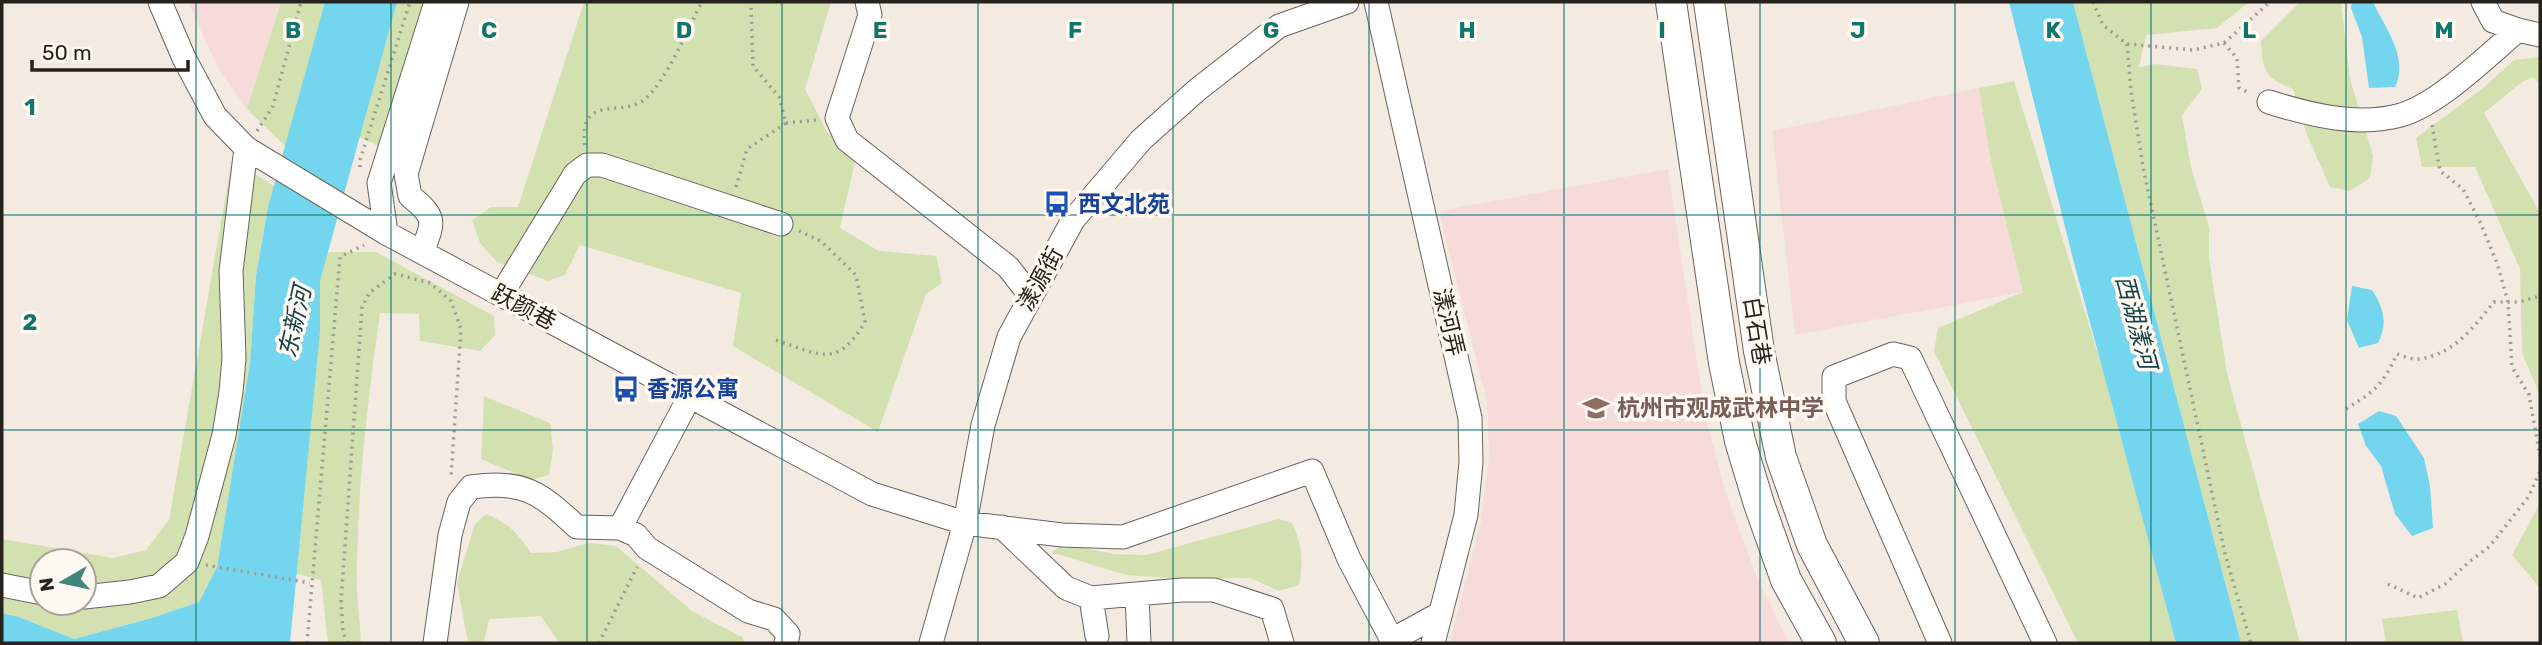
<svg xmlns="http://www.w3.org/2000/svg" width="2542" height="645" viewBox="0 0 2542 645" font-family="Rubik,'Noto Sans SC',sans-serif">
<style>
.education{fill:#f6dbda}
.green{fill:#d3e1b0;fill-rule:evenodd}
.water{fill:#73d6ee}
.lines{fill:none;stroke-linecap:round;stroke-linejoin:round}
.minor-casing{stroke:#6a635b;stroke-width:25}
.major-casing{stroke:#6a635b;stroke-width:32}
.path{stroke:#a09a93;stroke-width:3.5;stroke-dasharray:2 5;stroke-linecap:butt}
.minor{stroke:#fff;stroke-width:23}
.major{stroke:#fff;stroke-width:30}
.grid{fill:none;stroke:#0f766e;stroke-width:2;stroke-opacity:0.55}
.labels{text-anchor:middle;stroke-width:7;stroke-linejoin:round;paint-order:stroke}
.transit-label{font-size:23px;font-weight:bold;fill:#164399;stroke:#fff9f1;text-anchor:start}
.street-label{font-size:23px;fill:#26231f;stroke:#fff9f1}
.education-label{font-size:23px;font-weight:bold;fill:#785e54;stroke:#fff9f1;text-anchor:start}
.water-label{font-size:24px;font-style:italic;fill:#15424c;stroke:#fff9f1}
.grid-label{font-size:23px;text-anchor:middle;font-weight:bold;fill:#0f766e;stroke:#fff9f1;stroke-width:7;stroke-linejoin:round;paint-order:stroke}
</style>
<rect width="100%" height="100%" fill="#f3ebe2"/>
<path class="education" d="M 188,2 L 281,2 L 247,109 L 218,68 Z
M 1979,88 L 1990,157 L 2023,292 L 1795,335 L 1772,131 Z
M 1668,169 L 1705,415 L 1726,494 L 1756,575 L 1789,643 L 1450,643 L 1481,521 L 1489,456 L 1487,401 L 1439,211 Z"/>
<path class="green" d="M 281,2 L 325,2 L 286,147 L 247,109 Z
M 389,2 L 429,2 L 379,146 L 352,134 Z
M 584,2 L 831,2 L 805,89 L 827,132 L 856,157 L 840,228 L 879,251 L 936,256 L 942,283 L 926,294 L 878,432 L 733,346 L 741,293 L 580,245 L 565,275 L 548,281 L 497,262 L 480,243 L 472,220 L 491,207 L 518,207 Z
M 2073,2 L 2249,2 L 2217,28 L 2146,35 L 2139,67 L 2155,64 L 2197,69 L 2202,89 L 2182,115 L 2191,167 L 2209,227 L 2209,258 L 2227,373 L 2300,643 L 2241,643 Z
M 2300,2 L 2341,2 L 2350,79 L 2373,156 L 2370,178 L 2350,191 L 2330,187 L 2307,135 L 2293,89 C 2265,79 2262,69 2261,41 Z
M 2540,57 L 2540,85 L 2533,77 L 2522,82 L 2484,113 L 2540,213 L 2540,395 L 2522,353 L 2520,269 L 2475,167 L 2422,167 L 2416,138 L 2482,89 L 2514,60 Z
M 2014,81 L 2105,377 L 2176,643 L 2078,643 L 1934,351 L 1938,328 L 2023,292 L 1990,157 L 1979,88 Z
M 232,159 L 274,186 L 268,207 L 256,276 L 250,363 L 217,567 L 199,602 L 152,618 L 74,639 L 19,617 L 2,613 L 2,539 L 113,558 L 146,550 L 169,520 ZM 42,561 L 84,561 L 84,603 L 42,603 Z
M 316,252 L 376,252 L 494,316 L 495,335 L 480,351 L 420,341 L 419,314 L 380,313 C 368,398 358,483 357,569 C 356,593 360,619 361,643 L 328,643 L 321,580 L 285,571 Z
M 484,396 L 550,423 L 553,450 L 549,475 L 531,480 L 481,459 Z
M 2540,503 L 2540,588 L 2512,555 Z
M 486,514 C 510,524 516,532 531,553 L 557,552 L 588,543 L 616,546 L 692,611 L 742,637 L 745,643 L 559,643 L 541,616 L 489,619 L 484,643 L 468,643 L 457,582 L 475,524 Z
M 1278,519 L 1292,523 C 1302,545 1304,561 1299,585 L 1279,591 L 1250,578 L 1183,579 L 1126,575 L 1051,552 L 1065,544 L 1114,554 L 1146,555 Z
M 2457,610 L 2463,643 L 2386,643 L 2382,619 Z"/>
<path class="water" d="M 325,2 L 397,2 L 320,281 L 320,331 L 290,643 L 2,643 L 2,613 L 19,617 L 74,639 L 152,618 L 199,602 L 217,567 L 250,363 L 256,276 L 268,207 Z
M 2009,2 L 2073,2 L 2241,643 L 2176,643 L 2074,263 Z
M 2352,2 L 2373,2 C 2386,29 2409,58 2395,87 L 2369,88 L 2362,37 L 2351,8 Z
M 2352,286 L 2372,290 C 2384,308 2388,324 2378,343 L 2359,348 L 2347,320 Z
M 2379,411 L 2396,416 L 2424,458 L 2430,486 L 2433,528 L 2412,536 L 2395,514 L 2381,466 L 2366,446 L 2358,424 Z"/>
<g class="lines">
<g class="minor-casing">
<path id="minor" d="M 160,2 L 184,58 L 215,116 L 246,148 L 386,233 L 872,494 L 965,523 L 1062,535 L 1123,537 L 1312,471 L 1349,559 L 1392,640
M 867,2 L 870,15 L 837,118 L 847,140 L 1008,267 L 1030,295
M 1376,2 L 1470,418 L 1471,462 L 1466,515 L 1433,643
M 2483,2 L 2493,21 L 2518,30 L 2540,35
M 2269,102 C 2310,115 2358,127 2401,115 C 2439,104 2487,56 2518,30
M 386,233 L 379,183 L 436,2
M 422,252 C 434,221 437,218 410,196 L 406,174 L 457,2
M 501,295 L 575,174 L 587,165 L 602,165 L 781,224
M 1002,527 L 1066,588 L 1091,598 L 1182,590 L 1214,590 L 1272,609 L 1282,643
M 620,528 L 690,396
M 2,585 L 42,593
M 1137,594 L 1139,643
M 84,597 L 130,592 L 159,586 L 187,562 L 197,536 L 224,435 L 231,392 L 234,358 L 231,271 L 246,148
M 1091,598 L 1097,636
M 435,643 L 450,535 L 459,502 L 471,487 C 524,480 539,492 577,527 L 620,528 L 636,535 L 647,548 L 748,611 L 774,619 L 788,634 L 786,643
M 931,643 L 965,523 L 983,425 L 1009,337 L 1073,220 L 1141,140 L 1197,90 L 1279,26 L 1347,2
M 1391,643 L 1392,640 L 1441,613
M 1940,643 L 1834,401 L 1834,377 L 1893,354 L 1910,358 L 2045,643"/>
</g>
<g class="major-casing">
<path id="major" d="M 1671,2 L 1724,363 L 1740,441 L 1759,504 L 1786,580 L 1821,643
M 1709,2 L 1759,351 L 1781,457 L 1812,545 L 1864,643"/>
</g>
<path class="path" d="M 2093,2 L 2103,25 L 2127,44 L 2193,50 L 2224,43 L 2270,2
M 2224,43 L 2237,58 L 2239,88 L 2250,93
M 2127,44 L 2131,91 L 2143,167 L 2225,554 L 2251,643
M 786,123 L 816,120
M 2432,125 L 2440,171 L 2463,189 L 2480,222 L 2497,263 L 2508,302 L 2512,367 L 2529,395 L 2540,456
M 257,131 L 273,106 L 301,2
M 585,145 C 578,94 622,117 644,100 C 666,82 688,28 702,2
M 360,167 L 360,160 L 410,2
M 736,187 L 747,149 L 786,123 L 779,97 L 753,66 L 751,2
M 776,340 C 820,355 837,369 865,322 L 856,275 L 821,241 L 799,231
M 2346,409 C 2376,390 2382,386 2397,354 C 2403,356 2412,360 2419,359 C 2453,355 2474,327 2494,302 L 2519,302 L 2540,296
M 206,565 L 310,583
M 2388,584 L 2418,598 L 2445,584 L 2469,562 L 2490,546 L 2529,496 L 2540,471
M 307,643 L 340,257 L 364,245
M 348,643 L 343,633 L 341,602 L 362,307 L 369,293 L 395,274 L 430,283 L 451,301 L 461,329 L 451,477
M 599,643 L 637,567"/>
<use href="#minor" class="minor"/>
<use href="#major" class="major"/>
</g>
<path class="grid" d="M 196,2 L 196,643M 391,2 L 391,643M 587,2 L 587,643M 782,2 L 782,643M 978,2 L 978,643M 1173,2 L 1173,643M 1369,2 L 1369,643M 1564,2 L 1564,643M 1760,2 L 1760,643M 1955,2 L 1955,643M 2151,2 L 2151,643M 2346,2 L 2346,643M 2,215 L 2540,215M 2,430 L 2540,430"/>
<defs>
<g id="bus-bare" transform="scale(2.1)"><path d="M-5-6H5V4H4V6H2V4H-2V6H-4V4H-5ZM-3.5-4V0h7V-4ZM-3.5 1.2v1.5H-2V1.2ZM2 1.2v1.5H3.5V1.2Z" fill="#1a4fb4" stroke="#fff9f1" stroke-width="2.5" paint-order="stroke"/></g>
<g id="school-bare" transform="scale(2.1)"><path d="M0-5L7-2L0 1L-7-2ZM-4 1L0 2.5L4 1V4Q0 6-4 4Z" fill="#8d6e63" stroke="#fff9f1" stroke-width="2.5" paint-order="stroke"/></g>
</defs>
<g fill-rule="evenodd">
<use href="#bus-bare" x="1057" y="204"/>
<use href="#bus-bare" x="626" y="389"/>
<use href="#school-bare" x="1596" y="408"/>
</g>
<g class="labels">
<g class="transit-label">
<text x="1078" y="212">西文北苑</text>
<text x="647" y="397">香源公寓</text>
</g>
<g class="street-label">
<text transform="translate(1040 279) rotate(-61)" y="8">漾源街</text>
<text transform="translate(524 307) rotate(28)" y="8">跃颜巷</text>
<text transform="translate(1449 322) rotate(77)" y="8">漾河弄</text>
<text transform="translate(1757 331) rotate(81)" y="8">白石巷</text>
</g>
<g class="education-label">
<text x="1617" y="416">杭州市观成武林中学</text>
</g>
<g class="water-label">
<text transform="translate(295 322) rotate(-77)" y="8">东新河</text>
<text transform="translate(2136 322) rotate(75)" y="8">西湖漾河</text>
</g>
</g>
<g class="grid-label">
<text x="293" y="38">B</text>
<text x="489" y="38">C</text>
<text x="684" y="38">D</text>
<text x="880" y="38">E</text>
<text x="1075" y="38">F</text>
<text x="1271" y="38">G</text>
<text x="1467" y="38">H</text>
<text x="1662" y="38">I</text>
<text x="1858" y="38">J</text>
<text x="2053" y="38">K</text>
<text x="2249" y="38">L</text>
<text x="2444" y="38">M</text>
<text x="30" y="115">1</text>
<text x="30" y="330">2</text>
</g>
<rect width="2542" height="645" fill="none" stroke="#26231f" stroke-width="7"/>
<g transform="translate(63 582) rotate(261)"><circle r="33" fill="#fff9f1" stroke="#a8a39d" stroke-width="2"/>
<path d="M0-5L12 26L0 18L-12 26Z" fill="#41867b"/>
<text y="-10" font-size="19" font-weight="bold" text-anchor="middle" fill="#26231f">N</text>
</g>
<path d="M32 60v10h156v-10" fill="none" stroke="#26231f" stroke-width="3.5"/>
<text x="42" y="60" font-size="21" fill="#26231f" stroke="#fff9f1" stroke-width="5" paint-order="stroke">50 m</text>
</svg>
